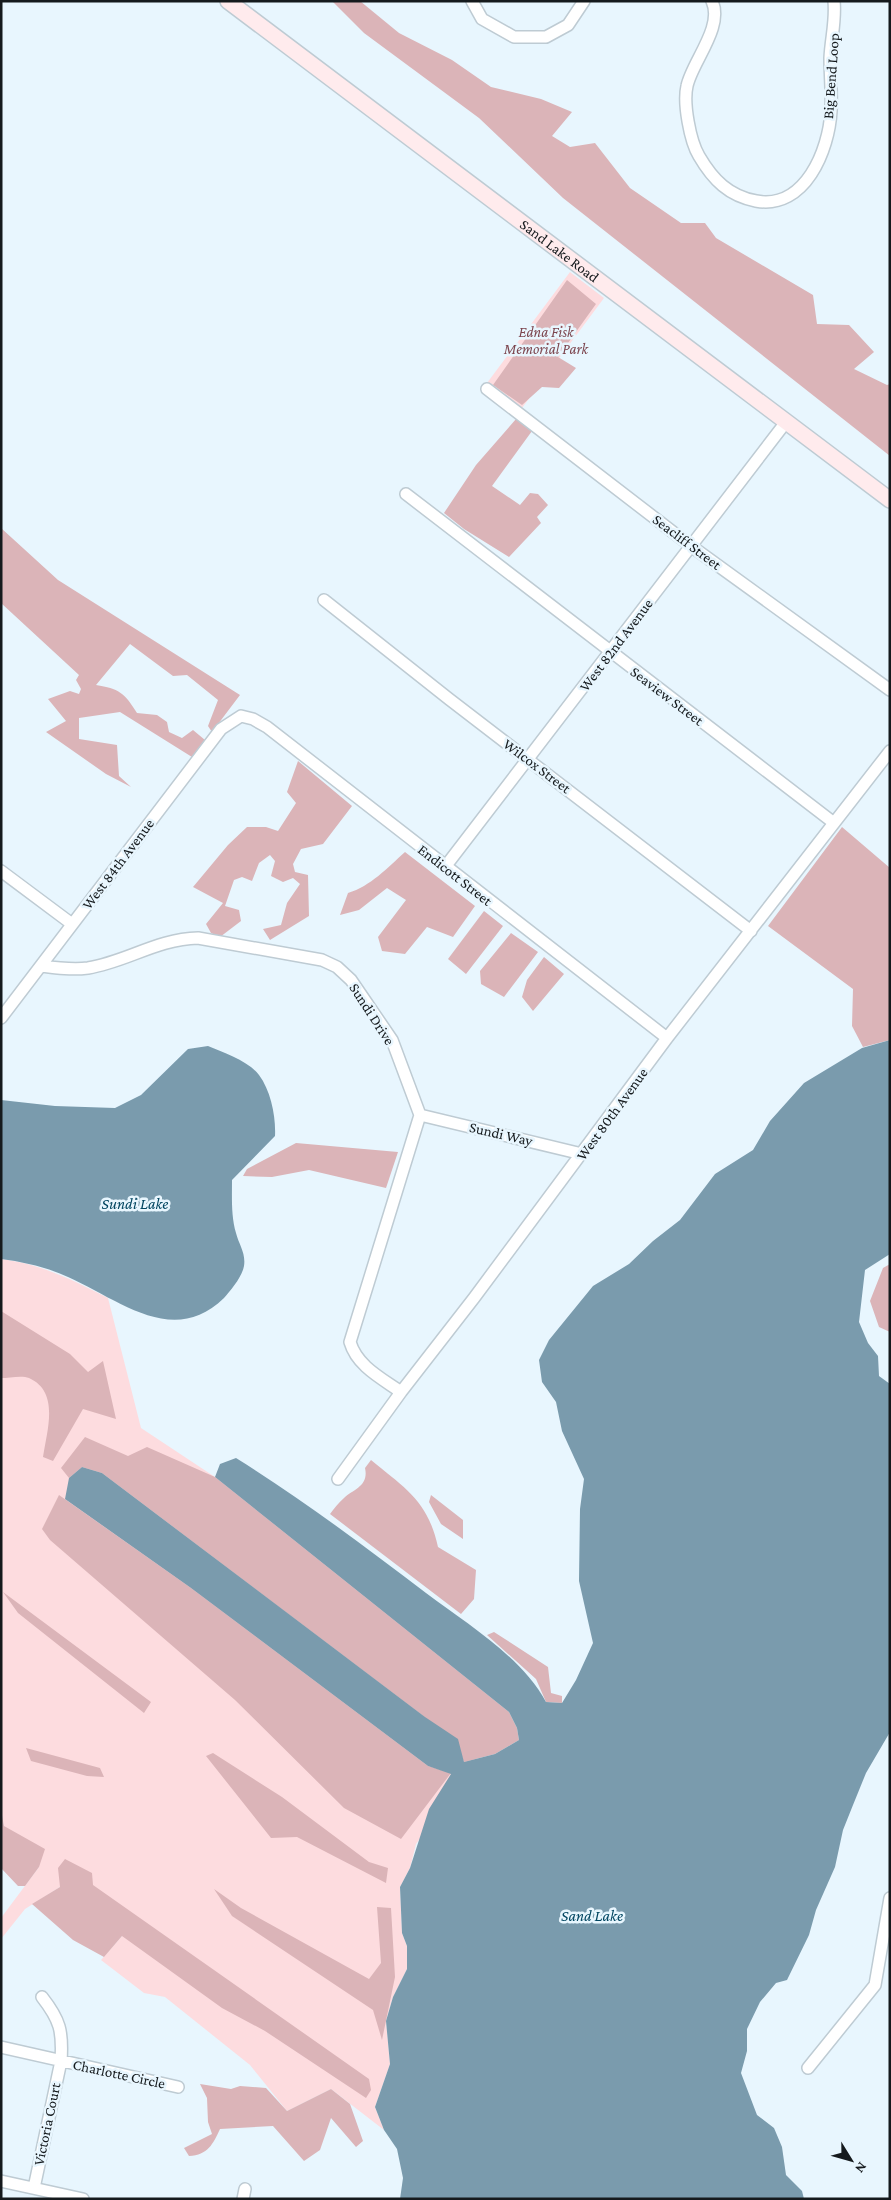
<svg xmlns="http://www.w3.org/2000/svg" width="891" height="2200" viewBox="0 0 891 2200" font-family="'Crimson Pro',serif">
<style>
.green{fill:#fddcdf}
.forest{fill:#dbb4b8}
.water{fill:#7a9bad}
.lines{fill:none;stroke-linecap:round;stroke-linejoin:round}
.minor-casing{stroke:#becbd3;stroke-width:14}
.secondary-casing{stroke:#becbd3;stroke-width:18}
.minor{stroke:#fff;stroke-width:11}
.secondary{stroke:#ffebed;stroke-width:15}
.labels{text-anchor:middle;stroke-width:5;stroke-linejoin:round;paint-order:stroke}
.street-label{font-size:15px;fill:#151a1d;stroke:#e8f6fe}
.park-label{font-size:15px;font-style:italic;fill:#7c454e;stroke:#e8f6fe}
.water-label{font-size:16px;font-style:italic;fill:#004560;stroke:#e8f6fe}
</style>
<rect width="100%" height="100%" fill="#e8f6fe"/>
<path class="green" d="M 570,272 L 604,298 L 522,408 L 487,383 Z
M 1,1259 C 41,1264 73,1280 108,1298 L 141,1428 L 215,1477 L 254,1506 L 509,1712 L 416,1844 L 410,1868 L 400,1887 L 402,1933 L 407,1946 L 407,1969 L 393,1997 L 386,2021 L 390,2064 L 375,2107 L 384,2130 L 331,2089 L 287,2111 L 250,2065 L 165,1997 L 144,1993 L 101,1960 L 122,1936 L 60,1887 L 25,1909 L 1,1939 L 1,1918 L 39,1867 L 4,1826 L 1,1810 Z"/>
<path class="forest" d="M 332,1 L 360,1 L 399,33 L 452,60 L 491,87 L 541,99 L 572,112 L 552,136 L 570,147 L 595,143 L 630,188 L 681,223 L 705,223 L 716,238 L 813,295 L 817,324 L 849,325 L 874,352 L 854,369 L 887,385 L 890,384 L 890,456 L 563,198 L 479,118 L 364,33 Z
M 567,280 L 596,304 L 558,357 L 576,368 L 559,388 L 542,387 L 522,405 L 493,385 Z
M 516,419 L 532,431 L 492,486 L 520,505 L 530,493 L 538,494 L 548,505 L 537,517 L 541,523 L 509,557 L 464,529 L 444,513 L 476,465 Z
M 1,528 L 58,580 L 240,695 L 212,732 L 208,726 L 218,700 L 187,675 L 173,676 L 130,644 L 96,685 C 119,689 124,692 137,713 L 157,715 L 167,722 L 169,732 L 182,738 L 193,730 L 205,740 L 192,757 L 120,712 L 79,718 L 79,739 L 117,745 L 119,776 L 131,787 L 106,774 L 46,732 L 66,721 L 48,699 L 70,691 L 79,694 L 81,689 L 76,680 L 79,675 L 1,603 Z
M 298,761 L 352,806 L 323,844 L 301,849 L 293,864 L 295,872 L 308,875 L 309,916 L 270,940 L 263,929 L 281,925 L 287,903 L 300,884 L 293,878 L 283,882 L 271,876 L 275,861 L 270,855 L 259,863 L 252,881 L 242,877 L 234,880 L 225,906 L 239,910 L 241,921 L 220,937 L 211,933 L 206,924 L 223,903 L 193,887 L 228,845 L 247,827 L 266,827 L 278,831 L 296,803 L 287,792 Z
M 842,827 L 890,868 L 890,1040 L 863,1047 L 852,1026 L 853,989 L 768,926 Z
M 405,852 L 475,906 L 453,937 L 427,927 L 405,954 L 382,951 L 378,937 L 406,900 L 387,888 L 359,910 L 340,915 L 348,893 C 371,886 387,868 405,852 Z
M 484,911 L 503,926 L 466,974 L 448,959 Z
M 511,933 L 538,952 L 504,997 L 481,984 L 480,971 Z
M 544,957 L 564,974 L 533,1011 L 522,997 L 527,980 Z
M 296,1143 L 398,1152 L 386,1188 L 309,1170 L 272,1177 L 243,1176 L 247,1169 Z
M 890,1264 L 890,1332 L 879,1327 L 870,1301 L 883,1268 Z
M 1,1311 L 70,1354 L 88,1372 L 103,1361 L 116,1419 L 83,1409 L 53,1461 L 43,1457 C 47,1430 60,1392 29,1378 C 22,1375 9,1378 1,1378 Z
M 85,1437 L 128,1456 L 147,1447 L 215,1477 L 509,1712 L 517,1728 L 519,1740 L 495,1754 L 464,1762 L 458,1746 L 422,1715 L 102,1473 L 82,1467 L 69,1478 L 61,1468 Z
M 371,1460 C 405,1488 428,1501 438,1547 L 476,1570 L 474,1599 L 461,1614 L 330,1514 C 334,1509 338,1503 344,1498 C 354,1489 369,1486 365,1468 Z
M 59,1495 L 191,1588 L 428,1766 L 451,1773 L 401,1839 L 344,1808 L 235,1700 L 50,1540 L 42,1529 Z
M 431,1495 L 463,1520 L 463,1539 L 441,1524 L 429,1502 Z
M 3,1592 L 151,1702 L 144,1713 L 18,1613 Z
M 494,1632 L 548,1667 L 551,1693 L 562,1696 L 562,1703 L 546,1702 L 536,1679 L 487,1635 Z
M 26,1748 L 100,1768 L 104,1777 L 87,1776 L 31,1761 Z
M 213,1753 L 282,1797 L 369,1862 L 388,1868 L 386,1883 L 297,1837 L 271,1838 L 206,1756 Z
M 1,1810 L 4,1826 L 45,1849 L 39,1867 L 25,1886 L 18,1886 L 1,1868 Z
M 65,1859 L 92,1873 L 93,1885 L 369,2079 L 371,2090 L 366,2098 L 265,2031 L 222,2008 L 122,1936 L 104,1957 L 73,1940 L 32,1904 L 60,1887 L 58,1868 Z
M 214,1889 L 241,1908 L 369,1979 L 381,1963 L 377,1907 L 391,1908 L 395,1977 L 382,2040 L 373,2010 L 232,1916 Z
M 200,2084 L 231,2089 L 240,2086 L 266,2088 L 287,2111 L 331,2089 L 350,2104 L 363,2141 L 356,2147 L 331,2118 L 320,2150 L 304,2161 L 273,2126 L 220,2129 C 213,2144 208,2155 189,2156 L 184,2148 L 212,2134 L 208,2122 L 207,2098 Z"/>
<path class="water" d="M 890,1040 L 890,1254 L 865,1270 L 859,1322 L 868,1343 L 878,1356 L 879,1376 L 890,1384 L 890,1732 L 866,1773 L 853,1805 L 843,1830 L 835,1867 L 816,1910 L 809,1935 L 787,1980 L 776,1983 L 760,2002 L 747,2029 L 747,2051 L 741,2073 L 757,2115 L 774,2128 L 782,2147 L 786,2175 L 802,2191 L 804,2199 L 400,2199 L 403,2178 L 397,2149 L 384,2130 L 375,2107 L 390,2064 L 386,2021 L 393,1997 L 407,1969 L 407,1946 L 402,1933 L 400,1887 L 410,1868 L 429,1809 L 451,1774 L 428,1766 L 191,1588 L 65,1499 L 69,1478 L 82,1467 L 102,1473 L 425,1717 L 458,1739 L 464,1762 L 495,1754 L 519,1740 L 517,1728 L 509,1712 L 215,1477 L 220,1464 L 236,1458 C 302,1499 364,1546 426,1593 C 467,1624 521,1656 546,1702 L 562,1703 L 576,1680 L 593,1643 L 579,1581 L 580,1509 L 584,1479 L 562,1431 L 556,1402 L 542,1382 L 539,1360 L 549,1340 L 593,1286 L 629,1264 L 653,1241 L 680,1220 L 715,1174 L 753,1150 L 770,1121 L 804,1083 L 862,1048 Z
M 208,1046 C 223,1052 250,1062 259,1075 C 271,1091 276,1117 275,1136 L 232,1180 C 232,1197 231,1216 236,1233 C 239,1245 246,1253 244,1266 C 242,1277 231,1290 224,1298 C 173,1348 118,1299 68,1277 C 46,1267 24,1262 1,1259 L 1,1100 L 55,1106 L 115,1108 L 141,1095 L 188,1049 Z"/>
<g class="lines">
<g class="minor-casing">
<path id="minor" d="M 472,1 L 482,19 L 514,37 L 546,37 L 568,25 L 584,1
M 712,1 C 724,27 692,62 687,86 C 683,103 690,141 699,156 C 713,180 729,196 756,201 C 805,210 829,150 831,111 C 832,93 830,75 830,58 C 831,38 836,21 834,1
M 487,389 L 691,546 L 890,690
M 406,494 L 834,823
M 324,600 L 449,699 L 751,931
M 445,867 L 786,422
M 1,871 L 72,924
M 42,966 C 57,968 72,970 88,968 C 126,962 157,939 198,938 L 322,960 L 337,967 L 351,980 L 392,1040 L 420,1115 L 350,1342 C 357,1366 381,1378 401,1392
M 1,1018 L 221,729 L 241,716 L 253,719 L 267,727 L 667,1038
M 420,1115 L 582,1154
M 338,1479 L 401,1392 L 474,1298 L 667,1038 L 890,751
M 1,2047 L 178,2087
M 808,2068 L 875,1985 L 890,1898
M 1,2181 L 83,2199
M 34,2188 L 61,2061 C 63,2031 60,2020 42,1997
M 243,2199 L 245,2189"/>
</g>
<g class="secondary-casing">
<g id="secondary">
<path id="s1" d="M 228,1 L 890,500"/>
</g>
</g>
<use href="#minor" class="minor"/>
<use href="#secondary" class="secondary"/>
</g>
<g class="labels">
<g class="street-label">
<text transform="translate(831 76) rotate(-86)" y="5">Big Bend Loop</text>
<text dy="5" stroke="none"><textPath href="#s1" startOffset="415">Sand Lake Road</textPath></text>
<text transform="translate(687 542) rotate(37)" y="5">Seacliff Street</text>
<text transform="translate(616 645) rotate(-53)" y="5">West 82nd Avenue</text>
<text transform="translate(667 696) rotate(37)" y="5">Seaview Street</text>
<text transform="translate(537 766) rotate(37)" y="5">Wilcox Street</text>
<text transform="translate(118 864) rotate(-53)" y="5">West 84th Avenue</text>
<text transform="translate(455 875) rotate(38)" y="5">Endicott Street</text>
<text transform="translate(372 1014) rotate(57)" y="5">Sundi Drive</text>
<text transform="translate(612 1114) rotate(-54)" y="5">West 80th Avenue</text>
<text transform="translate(501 1134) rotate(13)" y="5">Sundi Way</text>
<text transform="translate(119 2074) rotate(12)" y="5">Charlotte Circle</text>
<text transform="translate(47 2124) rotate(-78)" y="5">Victoria Court</text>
</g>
<g class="park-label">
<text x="546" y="337">Edna Fisk<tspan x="546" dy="17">Memorial Park</tspan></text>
</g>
<g class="water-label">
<text x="135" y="1209">Sundi Lake</text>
<text x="592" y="1921">Sand Lake</text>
</g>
</g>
<rect width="891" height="2200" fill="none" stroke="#151a1d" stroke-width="5"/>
<g transform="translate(851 2160) rotate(127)" stroke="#e8f6fe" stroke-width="4" paint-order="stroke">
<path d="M0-4L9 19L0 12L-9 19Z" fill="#151a1d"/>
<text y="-8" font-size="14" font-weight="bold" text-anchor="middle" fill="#151a1d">N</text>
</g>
</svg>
